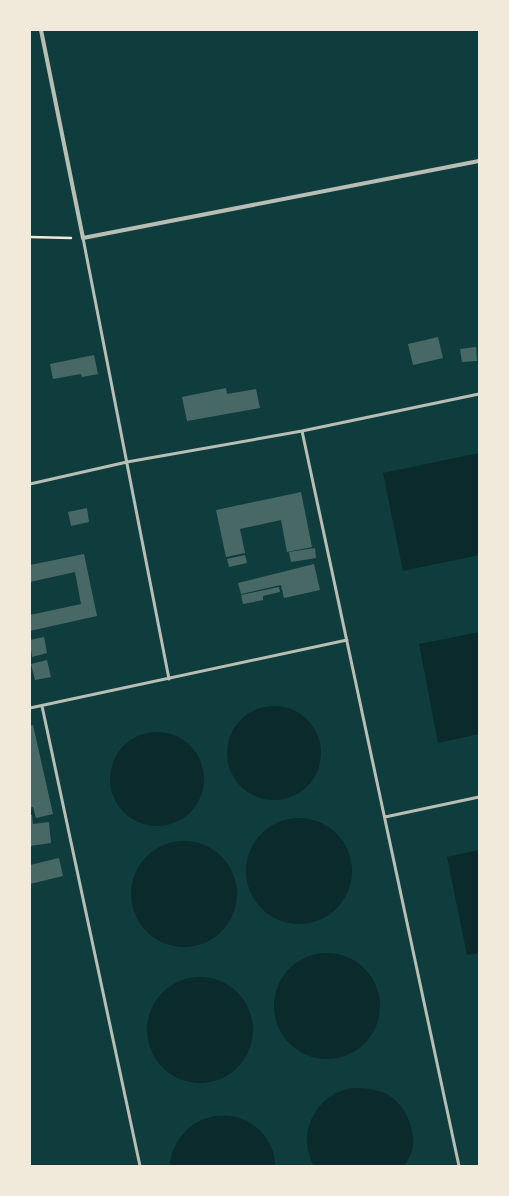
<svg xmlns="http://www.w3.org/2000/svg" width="509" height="1196" viewBox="0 0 509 1196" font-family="Quicksand,sans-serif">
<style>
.water{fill:#0a2a2b}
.building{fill:#486865}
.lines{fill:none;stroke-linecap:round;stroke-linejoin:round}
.path{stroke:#f1e9da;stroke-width:2.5}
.service{stroke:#b8beb3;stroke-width:3}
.minor{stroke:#b8beb3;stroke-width:4}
</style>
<rect width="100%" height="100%" fill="#0f3d3e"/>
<path class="water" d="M 479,453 L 479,555 L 403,571 L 383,473 Z
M 479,632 L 479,734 L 438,743 L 419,644 Z
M227 753a47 47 0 1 1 94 0a47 47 0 1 1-94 0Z
M110 779a47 47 0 1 1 94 0a47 47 0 1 1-94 0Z
M246 871a53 53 0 1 1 106 0a53 53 0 1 1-106 0Z
M131 894a53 53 0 1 1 106 0a53 53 0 1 1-106 0Z
M 479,850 L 479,953 L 467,955 L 447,857 Z
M274 1006a53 53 0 1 1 106 0a53 53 0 1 1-106 0Z
M147 1030a53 53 0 1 1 106 0a53 53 0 1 1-106 0Z
M 351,1088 C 362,1088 371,1088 382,1092 C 404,1100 417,1129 412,1151 C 410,1156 407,1161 405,1166 L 313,1165 C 311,1160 309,1155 308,1150 C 303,1128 316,1103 336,1093 C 341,1091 346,1089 351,1088 Z
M 214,1116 C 219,1116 225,1115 230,1116 C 254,1118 276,1142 275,1166 L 170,1166 C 170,1148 183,1130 199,1121 C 203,1119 209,1118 214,1116 Z"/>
<path class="building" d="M 438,337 L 443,358 L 413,365 L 408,344 Z
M 476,347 L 477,361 L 462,362 L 460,349 Z
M 94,355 L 98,374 L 82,377 L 81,374 L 53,379 L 50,364 Z
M 226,388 L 227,394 L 256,389 L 260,408 L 187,421 L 182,397 Z
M 301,492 L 312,547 L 287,552 L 281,520 L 240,529 L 245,553 L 226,557 L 216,510 Z
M 87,508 L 89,522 L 71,526 L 68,512 Z
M 315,548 L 316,558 L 291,562 L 289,552 Z
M 84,554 L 97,616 L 30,631 L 30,615 L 81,604 L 75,572 L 30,582 L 30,565 Z
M 245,555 L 247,563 L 229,567 L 227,559 Z
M 314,564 L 320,590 L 284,598 L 281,585 L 241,594 L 238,583 Z
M 279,587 L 280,592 L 263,596 L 263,600 L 243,604 L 241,595 Z
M 44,637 L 47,653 L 32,657 L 30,640 Z
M 47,660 L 51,677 L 35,680 L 31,664 Z
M 33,725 L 53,814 L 36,818 L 33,807 L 30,808 L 30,726 Z
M 30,815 L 32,815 L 33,824 L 49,822 L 51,843 L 30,846 Z
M 59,858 L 63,876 L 30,884 L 30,865 Z"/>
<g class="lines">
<path class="path" d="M 30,237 L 71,238"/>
<path class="service" d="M 83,238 L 169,679
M 302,431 L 459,1166
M 30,484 L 127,462 L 302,431 L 479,394
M 42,706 L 140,1166
M 30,708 L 347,640
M 385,817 L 479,797"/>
<path class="minor" d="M 41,30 L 83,238 L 479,161"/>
</g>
<rect width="509" height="1196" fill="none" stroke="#f1e9da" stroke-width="62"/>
</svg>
